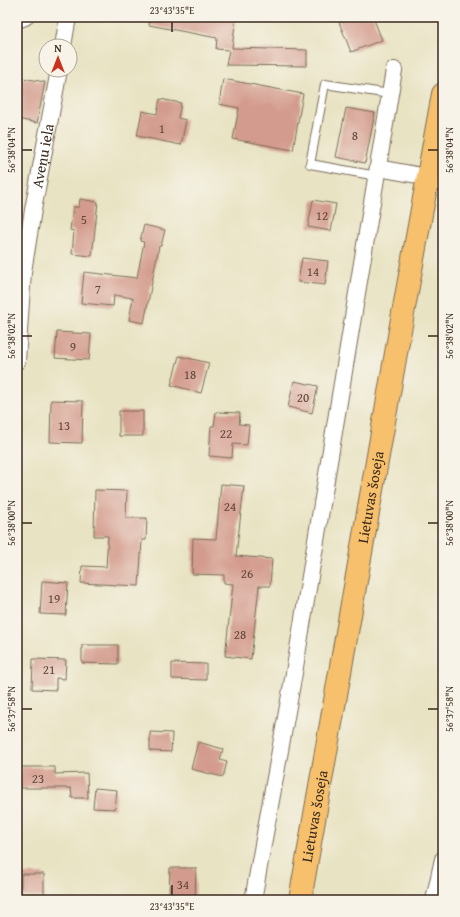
<svg xmlns="http://www.w3.org/2000/svg" width="460" height="917" viewBox="0 0 460 917" font-family="'Gentium Book Plus',serif">
<style>
.building{fill:#d39b8d}
.lines{fill:none;stroke-linecap:round;stroke-linejoin:round}
.lane-casing{stroke:#786b57;stroke-width:10}
.street-casing{stroke:#786b57;stroke-width:18}
.secondary-casing{stroke:#786b57;stroke-width:24}
.primary-casing{stroke:#786b57;stroke-width:24}
.lane{stroke:#fff;stroke-width:8}
.street{stroke:#fff;stroke-width:16}
.secondary{stroke:#fce6c4;stroke-width:22}
.primary{stroke:#f7c06c;stroke-width:22}
.ticks{fill:none;stroke:#3b2a1e;stroke-width:1.5}
.labels{text-anchor:middle;stroke-width:4;stroke-linejoin:round;paint-order:stroke}
.number-label{font-size:13px;fill:#61463a}
.street-label{font-size:15px;fill:#3b2a1e;stroke:#f7f3e8}
.neatline{fill:none;stroke:#3b2a1e;stroke-width:1.5}
.ticks-label{font-size:10px;text-anchor:middle;fill:#3b2a1e}
</style>
<rect width="100%" height="100%" fill="#f7f3e8"/>
<filter id="ink" filterUnits="userSpaceOnUse"><feTurbulence type="fractalNoise" baseFrequency=".025" numOctaves="2"/><feDisplacementMap in="SourceGraphic" scale="8" xChannelSelector="R" yChannelSelector="G"/><feConvolveMatrix kernelMatrix="1 2 1 2 8 2 1 2 1" color-interpolation-filters="sRGB"/></filter>
<filter id="wash" filterUnits="userSpaceOnUse"><feTurbulence type="fractalNoise" baseFrequency=".012" numOctaves="4" result="noise"/><feDisplacementMap in="SourceGraphic" scale="16" xChannelSelector="R" yChannelSelector="G"/><feGaussianBlur stdDeviation="0.9" result="paint"/><feColorMatrix in="noise" values="0 0 0 0 0 0 0 0 0 0 0 0 0 0 0 0 0 1.4 0 .05"/><feComposite in="paint" operator="in"/></filter>
<g filter="url(#wash)">
<rect width="100%" height="100%" fill="#e8e3c2"/>
<g id="blocks">
<path class="building" d="M 150,17 L 236,17 L 232,48 L 307,50 L 307,66 L 226,65 L 229,50 L 216,49 L 217,38 L 149,25 Z
M 337,17 L 373,17 L 382,40 L 351,52 Z
M 17,77 L 45,82 L 37,123 L 17,119 Z
M 223,79 L 303,94 L 293,150 L 233,139 L 239,108 L 219,104 Z
M 160,99 L 181,103 L 178,118 L 186,120 L 181,145 L 137,136 L 142,111 L 157,114 Z
M 346,108 L 375,113 L 365,163 L 336,157 Z
M 80,199 L 98,202 L 92,256 L 72,254 L 74,231 L 70,230 L 73,207 L 79,207 Z
M 313,200 L 336,204 L 331,231 L 308,227 Z
M 144,225 L 165,230 L 161,246 L 159,246 L 144,323 L 129,320 L 133,298 L 114,295 L 113,306 L 81,303 L 84,272 L 137,278 L 144,242 L 140,241 Z
M 302,258 L 328,261 L 325,285 L 298,282 Z
M 57,332 L 91,334 L 89,360 L 55,358 Z
M 179,356 L 209,363 L 201,393 L 171,385 Z
M 294,381 L 318,386 L 312,413 L 288,407 Z
M 51,400 L 83,401 L 82,443 L 50,442 Z
M 119,411 L 143,411 L 143,436 L 119,436 Z
M 216,412 L 240,413 L 239,424 L 249,425 L 247,445 L 233,444 L 232,458 L 209,456 L 211,426 L 214,426 Z
M 221,484 L 244,486 L 236,556 L 272,559 L 270,586 L 259,586 L 251,659 L 225,656 L 233,584 L 224,583 L 224,575 L 192,574 L 193,538 L 216,539 Z
M 95,490 L 127,491 L 126,518 L 147,518 L 146,540 L 142,540 L 139,586 L 81,583 L 82,566 L 106,567 L 108,536 L 94,536 Z
M 42,581 L 68,583 L 66,615 L 40,614 Z
M 82,645 L 118,645 L 118,664 L 82,663 Z
M 33,659 L 66,660 L 65,679 L 56,678 L 56,690 L 32,689 Z
M 172,663 L 206,664 L 206,680 L 172,679 Z
M 150,732 L 172,733 L 171,752 L 150,751 Z
M 198,742 L 223,749 L 220,760 L 227,762 L 223,777 L 191,769 Z
M 20,767 L 55,767 L 55,774 L 87,773 L 88,798 L 72,798 L 71,788 L 20,788 Z
M 95,788 L 117,790 L 115,809 L 93,808 Z
M 170,868 L 196,868 L 195,900 L 169,900 Z
M 21,874 L 44,874 L 44,898 L 21,897 Z"/>
</g>
</g>
<g filter="url(#ink)">
<use href="#blocks" fill-opacity="0" stroke="#786b57" stroke-width="1"/>
<g class="lines">
<g class="lane-casing">
<path id="lane" d="M 377,176 L 310,164 L 325,84 L 390,94"/>
</g>
<g class="street-casing">
<g id="street">
<path d="M 17,20 L 25,17"/>
<path d="M 63,46 L 68,17"/>
<path d="M 378,168 L 428,177"/>
<path id="s1" d="M 17,361 L 23,272 L 33,210 L 59,70"/>
<path d="M 253,900 L 294,673 L 394,70"/>
<path d="M 434,900 L 443,859"/>
</g>
</g>
<g class="secondary-casing">
<path id="secondary" d="M 428,177 L 443,180"/>
</g>
<g class="primary-casing">
<g id="primary">
<path id="s2" d="M 300,900 L 402,319 L 443,94"/>
</g>
</g>
<use href="#lane" class="lane"/>
<use href="#street" class="street"/>
<use href="#secondary" class="secondary"/>
<use href="#primary" class="primary"/>
</g>
</g>
<path class="ticks" d="M 172,22 L 172,32M 22,150 L 32,150M 428,150 L 438,150M 22,336 L 32,336M 428,336 L 438,336M 22,523 L 32,523M 428,523 L 438,523M 22,709 L 32,709M 428,709 L 438,709M 172,885 L 172,895"/>
<g class="labels">
<g class="number-label">
<text x="162" y="133">1</text>
<text x="355" y="140">8</text>
<text x="322" y="220">12</text>
<text x="84" y="224">5</text>
<text x="313" y="276">14</text>
<text x="98" y="294">7</text>
<text x="73" y="351">9</text>
<text x="190" y="379">18</text>
<text x="303" y="402">20</text>
<text x="64" y="430">13</text>
<text x="226" y="438">22</text>
<text x="230" y="511">24</text>
<text x="247" y="578">26</text>
<text x="54" y="603">19</text>
<text x="240" y="639">28</text>
<text x="49" y="674">21</text>
<text x="38" y="783">23</text>
<text x="183" y="889">34</text>
</g>
<g class="street-label">
<text dy="5" stroke="none"><textPath href="#s1" startOffset="207">Aveņu iela</textPath></text>
<text dy="5" stroke="none"><textPath href="#s2" startOffset="409">Lietuvas šoseja</textPath></text>
<text dy="5" stroke="none"><textPath href="#s2" startOffset="85">Lietuvas šoseja</textPath></text>
</g>
</g>
<rect width="460" height="917" fill="none" stroke="#f7f3e8" stroke-width="44"/>
<g transform="translate(58 58)"><circle r="19" fill="#f7f3e8" stroke="#aca397"/>
<path d="M0-3L7 15L0 10L-7 15Z" fill="#c8321e"/>
<text y="-6" font-size="11" font-weight="bold" text-anchor="middle" fill="#3b2a1e">N</text>
</g>
<rect x="22" y="22" width="416" height="873" class="neatline"/>
<g class="ticks-label">
<text x="172" y="14">23°43'35"E</text>
<text transform="translate(11 150) rotate(-90)" y="4">56°38'04"N</text>
<text transform="translate(449 150) rotate(-90)" y="4">56°38'04"N</text>
<text transform="translate(11 336) rotate(-90)" y="4">56°38'02"N</text>
<text transform="translate(449 336) rotate(-90)" y="4">56°38'02"N</text>
<text transform="translate(11 523) rotate(-90)" y="4">56°38'00"N</text>
<text transform="translate(449 523) rotate(-90)" y="4">56°38'00"N</text>
<text transform="translate(11 709) rotate(-90)" y="4">56°37'58"N</text>
<text transform="translate(449 709) rotate(-90)" y="4">56°37'58"N</text>
<text x="172" y="910">23°43'35"E</text>
</g>
</svg>
